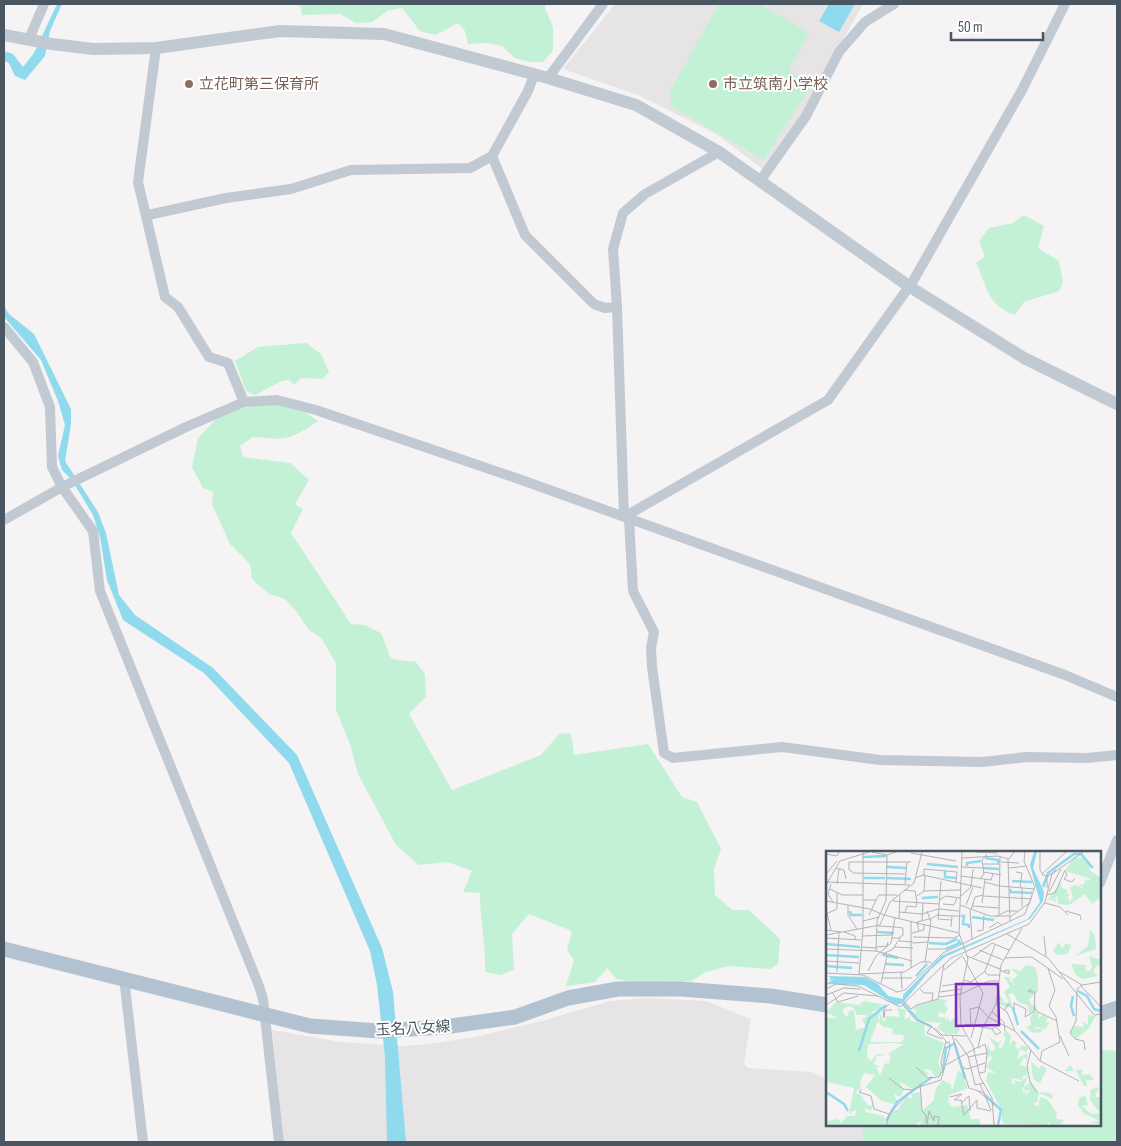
<svg xmlns="http://www.w3.org/2000/svg" width="1121" height="1146" viewBox="0 0 1121 1146" font-family="'Sofia Sans Condensed','Noto Sans JP',sans-serif">
<style>
.education{fill:#e6e4e5}
.green{fill:#c3f1d5}
.water{fill:#90daee}
.lines{fill:none;stroke-linecap:round;stroke-linejoin:round}
.minor{stroke:#c1cad2;stroke-width:10}
.tertiary{stroke:#c1cad2;stroke-width:12}
.primary{stroke:#b3c2d1;stroke-width:15}
.education-dot{fill:#8d6e63;stroke:#fff;stroke-width:2}
.labels{text-anchor:middle;stroke-width:4;stroke-linejoin:round;paint-order:stroke}
.education-label{font-size:15px;fill:#785e54;stroke:#fff;text-anchor:start}
.street-label{font-size:15px;fill:#4a5661;stroke:#fff}
.inset-river{fill:none;stroke:#90daee;stroke-width:2.5}
.inset-road{fill:none;stroke:#b1b4b9;stroke-width:1}
.view{fill:#7b2cbf;fill-opacity:0.15;stroke:#7b2cbf;stroke-width:2.5}
.inset-edge{fill:none;stroke:#4a5661;stroke-width:2.5}
</style>
<rect width="100%" height="100%" fill="#f5f3f3"/>
<path class="education" d="M 615,4 L 863,4 L 794,128 L 763,169 L 716,134 L 638,95 L 563,69 Z
M 647,998 L 706,1001 L 751,1019 L 744,1064 L 748,1068 L 812,1072 L 827,1079 L 827,1125 L 901,1125 L 914,1142 L 284,1142 L 272,1030 L 341,1042 L 401,1046 L 429,1044 L 475,1037 L 542,1021 L 610,1001 Z"/>
<path class="green" d="M 300,4 L 546,4 L 545,8 L 553,27 L 553,50 L 543,62 L 530,62 L 515,58 L 502,46 L 487,43 L 468,44 L 465,31 L 458,23 L 436,35 L 420,31 L 402,8 L 387,11 L 372,22 L 356,23 L 340,14 L 302,15 Z
M 719,4 L 760,4 L 809,33 L 789,70 L 812,84 L 764,160 L 673,107 L 669,93 Z
M 1024,215 L 1044,226 L 1038,248 L 1059,261 L 1063,282 L 1059,291 L 1024,302 L 1015,315 C 986,304 988,288 976,263 L 985,256 L 979,241 L 989,228 L 1013,223 Z
M 306,343 L 321,354 L 329,372 L 323,379 L 301,378 L 294,385 L 289,380 L 282,381 L 255,395 L 246,391 L 235,361 L 258,347 Z
M 260,404 L 292,404 L 318,421 C 290,440 286,440 253,437 L 240,446 L 243,457 L 290,463 L 309,480 L 295,504 L 303,509 L 291,533 L 351,624 L 365,625 L 381,633 L 391,659 L 416,662 L 425,674 L 426,697 L 409,714 L 452,790 L 541,755 L 559,734 L 571,733 L 574,755 L 648,744 L 682,797 L 697,802 L 721,849 L 714,869 L 715,895 L 732,910 L 749,910 L 780,939 L 778,964 L 770,969 L 729,966 L 706,972 L 691,981 L 634,983 L 617,979 L 607,968 L 595,982 L 566,986 L 574,960 L 567,950 L 572,931 L 529,914 L 512,934 L 514,970 L 501,975 L 485,972 C 486,945 480,920 480,893 L 463,892 L 472,871 L 448,862 L 419,865 L 396,845 L 358,774 L 350,744 L 336,710 L 336,663 L 321,638 L 309,630 L 296,611 L 285,599 L 269,594 L 252,579 L 250,564 L 230,544 L 212,504 L 213,492 L 203,488 L 192,467 L 198,438 L 221,414 Z
M 1104,1050 L 1117,1051 L 1117,1142 L 863,1142 L 863,1130 L 868,1125 L 1100,1125 L 1100,1052 Z"/>
<path class="water" d="M 57,4 L 62,4 L 50,31 L 45,56 L 25,80 L 15,76 L 9,63 L 4,61 L 4,51 L 13,54 L 23,67 L 34,53 Z
M 829,4 L 855,4 L 839,32 L 819,21 Z
M 4,306 L 9,314 L 34,334 L 71,409 L 71,424 L 65,461 L 98,512 L 106,533 L 119,595 L 135,615 L 213,668 L 297,755 L 382,948 L 393,992 L 406,1142 L 387,1142 L 385,1057 L 377,985 L 370,951 L 289,763 L 204,673 L 123,620 L 107,580 L 100,537 L 93,515 L 72,480 L 62,470 L 58,456 L 65,425 L 58,401 L 41,360 L 4,317 Z"/>
<g class="lines">
<path class="minor" d="M 29,39 L 44,4
M 156,48 L 138,182 L 165,297 L 178,307 L 209,357 L 228,363 L 244,402
M 548,78 L 603,4
M 492,156 L 525,235 L 594,304 L 605,308 L 617,307
M 760,181 L 806,116 L 839,52 L 865,22 L 894,4
M 148,215 L 226,198 L 291,189 L 351,170 L 470,168 L 492,156 L 528,91 L 534,75
M 4,327 L 33,362 L 50,407 L 52,467 L 62,487 L 93,531 L 100,591 L 259,986 L 263,999 L 279,1142
M 624,517 L 828,400 L 913,281 L 1022,90 L 1065,4
M 624,517 L 617,307 L 613,249 L 623,213 L 645,194 L 719,152
M 629,519 L 633,591 L 654,632 L 651,648 L 652,667 L 664,753 L 673,758 L 782,747 L 880,760 L 982,762 L 1026,757 L 1087,758 L 1117,755
M 4,520 L 62,487 L 186,427 L 244,402 L 277,400 L 316,410 L 516,478 L 1065,675 L 1117,697
M 1100,883 L 1117,840
M 124,978 L 143,1142"/>
<path class="tertiary" d="M 4,35 L 52,44 L 93,49 L 156,48 L 280,31 L 384,34 L 548,78 L 636,105 L 719,152 L 910,287 L 1024,358 L 1117,404"/>
<path class="primary" d="M 4,949 L 310,1026 L 379,1031 L 444,1027 L 515,1017 L 568,998 L 618,989 L 681,989 L 771,996 L 827,1005
M 1100,1014 L 1117,1008"/>
</g>
<g class="education-dot">
<circle cx="189" cy="84" r="5"/>
<circle cx="713" cy="84" r="5"/>
</g>
<g class="labels">
<g class="education-label">
<text x="199" y="89">立花町第三保育所</text>
<text x="723" y="89">市立筑南小学校</text>
</g>
<g class="street-label">
<text transform="translate(413 1028) rotate(-3)" y="5">玉名八女線</text>
</g>
</g>
<g transform="translate(826 851)">
<rect width="275" height="275" fill="#f5f3f3"/>
<path d="M 248,6 L 257,7 L 265,16 L 263,19 L 275,27 L 275,37 L 271,39 L 275,38 L 275,46 L 266,53 L 259,43 L 243,54 L 232,53 L 232,45 L 227,48 L 231,47 L 230,51 L 224,48 L 220,51 L 235,31 L 236,37 L 243,40 L 240,42 L 244,44 L 238,48 L 243,46 L 243,51 L 247,46 L 244,36 L 250,34 L 258,38 L 253,33 L 258,34 L 259,29 L 266,28 L 239,20 ZM 264,79 L 269,84 L 270,98 L 249,105 L 262,95 ZM 233,91 L 236,98 L 240,92 L 245,94 L 242,103 L 231,104 L 227,100 ZM 263,105 L 275,109 L 275,116 L 271,114 L 267,121 L 272,125 L 256,128 L 250,124 L 245,113 L 260,114 L 260,120 L 264,120 L 266,115 ZM 200,114 L 209,116 L 212,126 L 212,140 L 203,148 L 206,155 L 211,156 L 209,160 L 213,162 L 212,167 L 217,164 L 222,167 L 219,171 L 224,171 L 219,178 L 210,176 L 209,178 L 217,178 L 215,182 L 205,181 L 200,176 L 205,174 L 204,167 L 209,160 L 203,163 L 202,154 L 193,152 L 187,142 L 182,143 L 186,153 L 183,157 L 171,153 L 173,143 L 179,152 L 183,151 L 178,141 L 184,136 L 178,126 L 183,126 L 188,136 L 186,128 L 192,125 L 185,117 L 194,120 ZM 113,148 L 122,149 L 118,152 L 122,158 L 118,164 L 116,161 L 113,162 L 112,166 L 119,166 L 120,170 L 122,166 L 123,171 L 131,165 L 134,179 L 131,183 L 120,183 L 111,177 L 115,172 L 95,170 L 87,162 L 92,161 L 87,159 L 90,155 ZM 38,150 L 55,153 L 56,157 L 45,161 L 48,164 L 54,158 L 56,159 L 52,166 L 54,169 L 54,164 L 55,163 L 58,172 L 61,165 L 74,166 L 71,157 L 80,159 L 78,169 L 85,165 L 83,169 L 98,173 L 99,184 L 118,192 L 112,211 L 116,221 L 113,226 L 108,225 L 105,219 L 97,218 L 104,224 L 100,224 L 102,227 L 87,238 L 74,231 L 78,239 L 74,246 L 68,243 L 71,250 L 68,253 L 56,250 L 40,236 L 49,224 L 38,222 L 34,231 L 35,237 L 29,242 L 35,243 L 34,246 L 38,244 L 36,247 L 43,255 L 47,254 L 45,260 L 39,257 L 39,261 L 58,265 L 59,274 L 1,274 L 0,270 L 12,268 L 15,272 L 21,265 L 29,265 L 31,258 L 23,263 L 28,237 L 0,231 L 0,167 L 12,167 L 0,161 L 10,151 L 33,154 ZM 23,155 L 28,157 L 31,164 L 42,164 L 36,169 L 40,176 L 26,180 L 30,178 L 28,159 L 23,160 L 21,166 L 17,162 L 17,158 ZM 52,170 L 56,175 L 67,178 L 66,183 L 79,184 L 76,191 L 44,191 ZM 42,193 L 67,192 L 78,193 L 62,203 L 65,206 L 63,210 L 61,209 L 64,213 L 59,212 L 54,225 L 50,216 L 54,216 L 48,213 L 51,205 L 60,204 L 51,203 L 45,210 L 41,206 ZM 262,164 L 270,165 L 262,178 L 250,188 L 244,181 L 248,175 L 258,176 L 257,170 L 262,174 ZM 180,179 L 185,185 L 183,196 L 187,189 L 191,192 L 189,195 L 192,199 L 196,194 L 203,197 L 200,201 L 194,198 L 191,208 L 201,202 L 201,209 L 198,206 L 194,214 L 201,216 L 201,224 L 197,225 L 196,229 L 186,227 L 186,233 L 190,233 L 187,229 L 194,231 L 202,225 L 196,240 L 200,242 L 199,246 L 204,239 L 199,240 L 198,236 L 205,231 L 212,241 L 225,242 L 227,248 L 213,242 L 211,251 L 207,253 L 212,256 L 214,246 L 221,248 L 229,259 L 226,259 L 231,260 L 230,268 L 238,269 L 234,274 L 224,274 L 222,271 L 221,274 L 177,273 L 174,256 L 160,230 L 162,221 L 170,222 L 160,216 L 166,207 L 164,204 L 161,208 L 161,192 L 164,199 L 168,200 L 170,197 L 162,185 L 172,192 L 176,189 L 172,195 L 175,198 L 180,188 L 177,183 ZM 205,211 L 214,218 L 215,214 L 221,218 L 214,232 L 207,228 ZM 244,214 L 248,220 L 256,218 L 256,224 L 264,223 L 268,229 L 260,229 L 261,235 L 258,235 L 250,220 L 239,220 ZM 132,220 L 136,222 L 142,237 L 123,244 L 122,251 L 126,256 L 141,254 L 145,268 L 153,268 L 155,274 L 94,274 L 95,270 L 89,274 L 60,274 L 64,262 L 72,258 L 81,245 L 87,249 L 85,243 L 94,241 L 96,260 L 108,249 L 110,237 L 117,229 L 125,234 L 126,240 ZM 270,235 L 273,239 L 269,242 L 270,246 L 275,246 L 275,274 L 264,271 L 274,270 L 257,262 L 252,254 L 253,247 L 259,244 L 262,254 L 256,255 L 265,263 L 274,262 L 264,249 L 265,237 L 267,239 Z" fill="#c3f1d5" fill-rule="evenodd"/>
<path d="M 208,1 L 211,1 L 207,17 L 218,41 L 217,50 L 204,68 L 119,106 L 105,118 L 77,152 L 70,154 L 38,134 L 0,133 L 8,128 L 2,130 L 5,127 L 2,125 L 39,126 L 52,133 L 62,145 L 77,148 L 77,144 L 115,105 L 202,68 L 214,51 L 204,14 Z" fill="#90daee"/>
<path class="inset-river" d="M 37,6 L 60,5M 159,7 L 172,9 L 172,12M 101,13 L 132,16M 141,15 L 141,12 L 155,10M 61,16 L 80,17M 157,17 L 173,18M 119,20 L 119,26 L 130,27M 38,27 L 59,27M 61,27 L 85,28M 186,30 L 206,31M 217,36 L 222,22 L 248,3 L 255,3 L 267,17M 184,38 L 185,41 L 206,42M 96,47 L 112,46M 24,60 L 25,64 L 36,64M 135,65 L 138,65 L 137,73 L 143,74 L 143,77M 146,66 L 168,69M 51,81 L 68,82M 103,92 L 120,93 L 131,88M 0,93 L 34,96M 120,98 L 134,92 L 132,89M 0,104 L 33,106M 57,104 L 72,107M 59,113 L 78,114M 0,115 L 26,117M 90,125 L 101,113M 252,140 L 261,145 L 268,158 L 275,160M 247,145 L 245,155 L 248,165M 77,152 L 92,169 L 106,176M 187,157 L 192,174M 195,180 L 213,198M 128,191 L 139,228M 33,200 L 43,168 L 60,154M 117,219 L 120,197 L 128,193M 0,241 L 18,253 L 22,260M 159,244 L 175,259 L 172,274M 60,270 L 71,251 L 106,226"/>
<path class="inset-road" d="M 46,1 L 61,4 L 70,1M 136,1 L 133,82 L 142,108 L 134,145 L 135,174 L 147,195 L 154,226 L 166,247 L 168,274M 150,1 L 171,2M 214,1 L 214,19 L 217,24 L 222,25M 85,2 L 130,10M 0,3 L 11,5 L 13,1M 136,7 L 172,5 L 183,8 L 188,1M 182,8 L 184,70M 175,11 L 193,12M 156,13 L 174,13M 136,16 L 157,17M 10,17 L 18,19 L 20,28M 183,17 L 201,15M 239,20 L 241,24 L 238,28 L 245,31 L 249,28M 157,21 L 175,24M 190,21 L 196,22 L 194,36M 0,23 L 11,10M 79,23 L 28,22 L 23,19 L 23,11 L 85,11M 216,23 L 240,1M 98,24 L 98,18 L 131,21 L 130,32M 135,25 L 165,29 L 167,23M 89,27 L 97,24 L 156,37M 154,28 L 158,23 L 156,9 L 161,3M 115,30 L 112,68 L 125,69M 1,31 L 84,34M 158,31 L 174,35M 5,33 L 2,43 L 7,51M 11,33 L 13,18M 79,33 L 81,11M 0,34 L 14,10 L 43,1M 174,35 L 208,38M 221,37 L 221,26 L 230,19M 4,38 L 16,44 L 37,44M 78,39 L 89,40 L 91,51M 98,40 L 99,25M 223,41 L 235,18M 220,44 L 229,42 L 239,19M 91,45 L 98,40 L 134,39M 135,45 L 145,36 L 147,18M 157,45 L 206,48M 37,49 L 50,49 L 53,44 L 71,44M 113,49 L 120,45 L 134,47M 0,50 L 44,58 L 58,64 L 133,82M 67,50 L 113,53M 156,52 L 159,28M 219,52 L 234,56 L 242,64M 117,53 L 128,54 L 131,47M 22,54 L 22,64 L 31,78M 134,54 L 164,65 L 183,65M 140,54 L 147,36M 146,55 L 173,57M 196,56 L 196,36M 0,58 L 5,79M 113,58 L 133,60M 144,59 L 146,88M 145,59 L 149,46 L 157,44M 240,60 L 254,64 L 255,69M 73,61 L 96,63M 79,61 L 81,55 L 90,56 L 91,51M 0,63 L 11,58 L 11,42M 96,63 L 112,58M 173,63 L 174,6M 43,64 L 50,49M 169,66 L 181,60 L 191,60M 184,66 L 205,51M 73,67 L 74,44M 96,69 L 97,52M 103,69 L 111,64 L 126,65M 37,70 L 53,66M 85,70 L 85,117M 52,75 L 69,76M 125,76 L 126,65 L 134,65M 163,77 L 172,71 L 175,74M 0,79 L 15,81M 93,80 L 91,71 L 103,68M 151,80 L 157,79 L 158,64M 18,81 L 29,85 L 29,89M 86,82 L 98,79 L 98,73M 181,83 L 222,107 L 268,164 L 275,163M 0,84 L 54,74 L 64,51 L 88,32 L 96,1M 36,85 L 66,84M 218,85 L 220,105M 74,86 L 73,90 L 87,91M 87,86 L 128,87 L 134,84M 0,87 L 35,89M 66,87 L 73,87 L 77,84 L 77,77 L 69,76M 87,92 L 102,91M 35,96 L 50,97M 50,96 L 61,95 L 62,91M 68,96 L 87,97M 0,98 L 50,100 L 86,110M 102,98 L 121,98M 153,99 L 177,109M 50,100 L 51,70 L 60,49 L 61,4M 55,104 L 67,98 L 72,90M 141,105 L 174,118M 137,106 L 157,142 L 145,187M 147,106 L 166,92 L 183,99M 179,107 L 206,106 L 237,128M 0,110 L 33,112M 99,111 L 105,71 L 101,60M 118,119 L 137,104M 174,119 L 183,123 L 183,119 L 178,120M 42,120 L 50,105 L 65,92 L 69,66M 158,120 L 162,124 L 174,124M 11,121 L 13,82M 75,121 L 76,138M 234,121 L 256,134 L 275,131M 0,122 L 37,124 L 71,141 L 79,139 L 117,102 L 199,63 L 209,36 L 198,10 L 199,1M 33,123 L 37,78 L 37,1M 33,123 L 78,121 L 95,111 L 105,111M 56,127 L 86,127M 138,129 L 145,131 L 159,120 L 169,94M 55,132 L 61,105M 256,134 L 251,138 L 250,170 L 244,182 L 249,188 L 258,190 L 259,199M 116,135 L 136,132M 255,135 L 275,156M 0,138 L 10,133 L 32,135 L 74,156 L 125,107 L 203,73 L 219,51 L 226,23 L 257,1M 94,138 L 98,142 L 107,142 L 106,149M 6,141 L 12,151 L 32,145M 114,141 L 135,138M 201,141 L 205,138 L 204,141 L 209,141 L 208,156 L 212,161 L 231,170M 0,144 L 18,137 L 34,138M 113,146 L 135,143 L 163,130 L 172,130M 79,151 L 85,158 L 91,154 L 112,148 L 118,113M 63,153 L 57,159 L 58,167 L 59,159 L 66,159M 170,153 L 181,161 L 189,180M 0,154 L 18,142 L 52,145M 77,154 L 90,169 L 105,175 L 120,190 L 115,211 L 117,222M 153,156 L 162,166 L 189,180 L 214,210 L 253,230M 179,159 L 182,153 L 188,158 L 188,152 L 200,158 L 199,166 L 208,161 L 209,153M 166,161 L 178,171 L 179,180M 139,173 L 166,178 L 175,173M 145,175 L 144,158 L 153,156M 105,176 L 101,182 L 116,188M 109,177 L 116,184 L 140,185M 166,178 L 170,184 L 175,181 L 171,177M 126,184 L 143,237 L 159,242M 234,185 L 243,205M 129,187 L 142,205 L 149,234 L 158,232M 152,197 L 159,193 L 161,202 L 159,221 L 153,222M 205,199 L 201,215 L 204,231 L 211,241M 142,206 L 161,202M 214,210 L 216,200 L 234,191 L 230,166 L 223,155 L 229,139 L 222,117M 120,214 L 152,196 L 157,176 L 170,153 L 175,114 L 196,77M 90,216 L 102,227 L 113,226 L 116,220M 135,216 L 141,218 L 159,212M 63,227 L 77,238 L 87,239M 94,232 L 96,260 L 100,264 L 100,272M 154,233 L 165,259M 36,238 L 33,241 L 45,245 L 48,258 L 63,263M 152,240 L 169,254M 124,246 L 136,243 L 128,249M 128,249 L 135,249 L 138,264 L 151,249 L 151,257 L 165,260M 135,252 L 143,245 L 144,260M 101,273 L 103,260 L 108,270 L 108,265 L 113,266 L 112,274M 60,274 L 64,262 L 87,238 L 115,229 L 124,197 L 123,191 L 120,192"/>
<path class="view" d="M 130,133 L 172,133 L 173,174 L 130,175 Z"/>
<rect width="275" height="275" class="inset-edge"/>
</g>
<rect width="1121" height="1146" fill="none" stroke="#4a5661" stroke-width="10"/>
<path d="M951 32v8h92v-8" fill="none" stroke="#4a5661" stroke-width="2.5"/>
<text x="958" y="32" font-size="15" fill="#4a5661" stroke="#ffffff" stroke-width="4" paint-order="stroke">50 m</text>
</svg>
